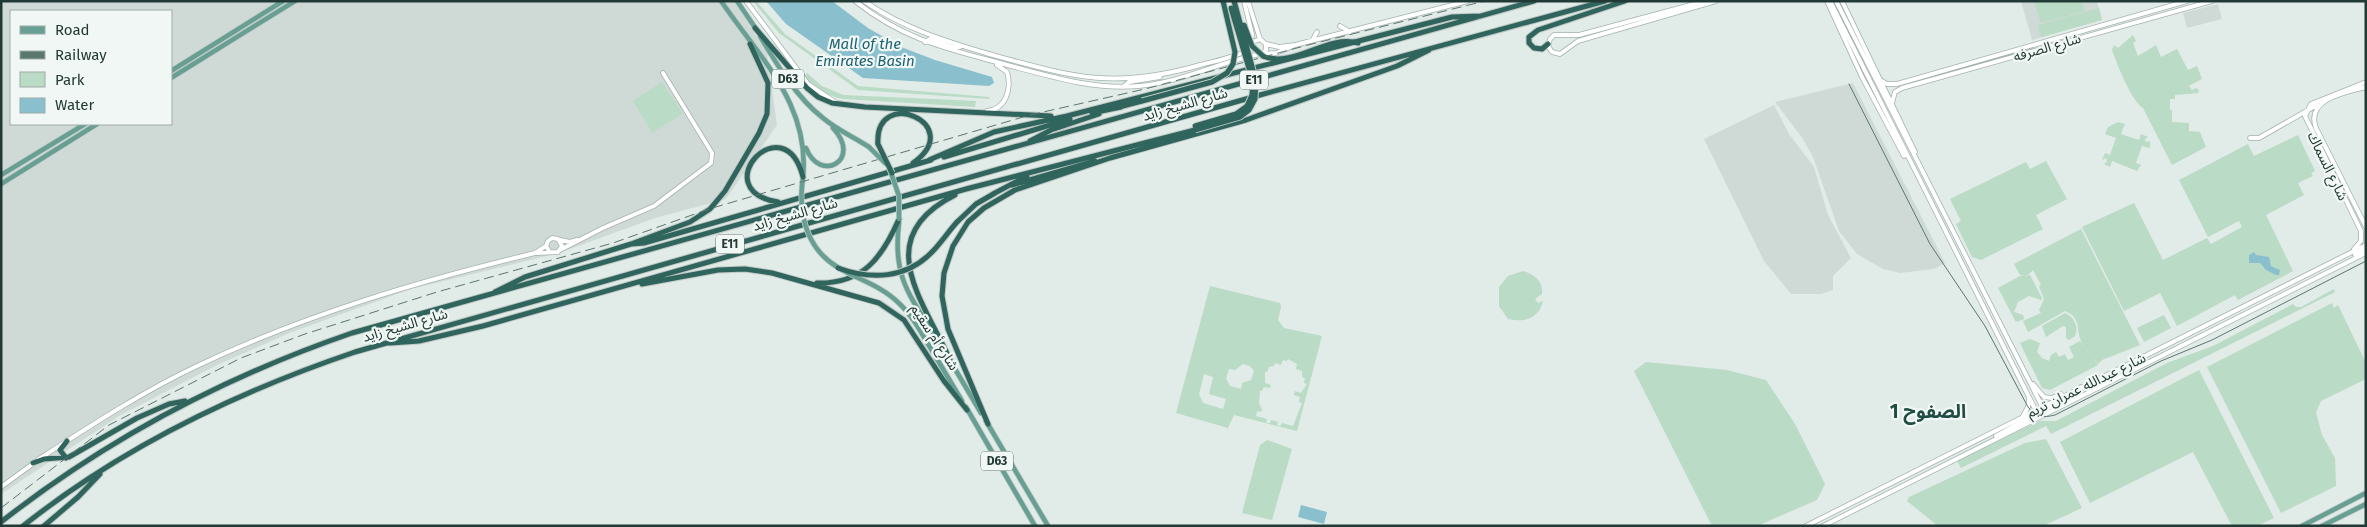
<svg xmlns="http://www.w3.org/2000/svg" width="2367" height="527" viewBox="0 0 2367 527" font-family="'Fira Sans','Noto Sans Arabic',sans-serif">
<style>
.built{fill:#cfdad6;fill-rule:evenodd}
.green{fill:#badbc5;fill-rule:evenodd}
.water{fill:#8ac0ce}
.lines{fill:none;stroke-linecap:round;stroke-linejoin:round}
.minor-casing{stroke:#a4b2ae;stroke-width:5.5}
.major-casing{stroke:#c1c8c6;stroke-width:6}
.highway-casing{stroke:#c1c8c6;stroke-width:7}
.minor{stroke:#fff;stroke-width:4}
.major{stroke:#679f93;stroke-width:4.5}
.highway{stroke:#2f655d;stroke-width:5}
.tram{stroke:#5c7670;stroke-width:1}
.rail{stroke:#5c7670;stroke-width:1;stroke-dasharray:10 5;stroke-linecap:butt}
.major-bridge-casing{stroke:#c1c8c6;stroke-width:6;stroke-linecap:butt}
.highway-bridge-casing{stroke:#c1c8c6;stroke-width:7;stroke-linecap:butt}
.major-bridge{stroke:#679f93;stroke-width:4.5}
.highway-bridge{stroke:#2f655d;stroke-width:5}
.labels{text-anchor:middle;stroke-width:4.5;stroke-linejoin:round;paint-order:stroke}
.shield{fill:#f1f7f4;stroke:#60736e;stroke-width:1}
.shield-label{font-size:12px;font-weight:bold;fill:#223a35}
.street-label{font-size:14px;fill:#223a35;stroke:#f1f7f4}
.water-label{font-size:15px;font-style:italic;fill:#1e6274;stroke:#f1f7f4}
.district-label{font-size:19px;font-weight:bold;fill:#1f4c43;stroke:#f1f7f4}
</style>
<rect width="100%" height="100%" fill="#e1ebe7"/>
<path class="built" d="M 1,1 L 734,1 L 767,53 L 777,125 L 726,199 L 655,218 L 559,253 L 411,289 L 292,332 L 217,365 L 119,416 L 1,494 ZM 11,11 L 171,11 L 171,124 L 11,124 Z
M 2021,1 L 2097,1 L 2102,20 L 2032,40 Z
M 2218,4 L 2222,19 L 2187,28 L 2183,13 Z
M 1853,83 L 1945,263 L 1934,269 L 1900,273 L 1883,269 L 1857,254 L 1839,231 L 1813,157 L 1803,139 L 1775,102 Z
M 1774,105 L 1789,134 L 1814,167 L 1828,215 L 1851,258 L 1833,276 L 1833,290 L 1821,294 L 1791,294 L 1764,261 L 1704,139 Z"/>
<path class="green" d="M 753,1 L 756,1 L 785,34 L 858,86 L 989,97 L 990,99 L 858,90 L 779,33 Z
M 2034,1 L 2082,1 L 2085,11 L 2041,23 Z
M 2099,8 L 2102,20 L 2041,37 L 2038,25 Z
M 2133,35 L 2136,41 L 2133,43 L 2138,56 L 2156,45 L 2161,57 L 2177,49 L 2188,70 L 2197,66 L 2202,79 L 2189,86 L 2192,90 L 2196,88 L 2199,90 L 2198,93 L 2175,95 L 2175,99 L 2170,99 L 2170,110 L 2172,110 L 2172,122 L 2189,123 L 2189,131 L 2200,132 L 2206,147 L 2172,165 L 2143,108 C 2132,102 2117,64 2112,50 L 2114,45 L 2118,48 Z
M 807,73 L 822,86 L 843,95 L 976,101 L 975,107 L 843,99 C 827,96 815,88 804,76 Z
M 662,82 L 683,114 L 652,133 L 633,101 Z
M 2118,122 L 2125,124 L 2121,134 L 2139,140 L 2141,134 L 2148,137 L 2145,139 L 2146,142 L 2150,141 L 2150,148 L 2142,146 L 2136,163 L 2141,165 L 2137,171 L 2112,161 L 2110,167 L 2104,164 L 2107,162 L 2106,158 L 2102,160 L 2105,153 L 2110,155 L 2116,138 L 2105,134 L 2108,127 Z
M 2298,135 L 2315,171 L 2311,173 L 2313,176 L 2298,183 L 2304,195 L 2266,215 L 2293,271 L 2238,300 L 2235,295 L 2177,326 L 2160,293 L 2124,311 L 2082,227 L 2134,203 L 2163,260 L 2207,238 L 2211,244 L 2242,227 L 2239,221 L 2208,237 L 2179,180 L 2248,144 L 2254,156 Z
M 2046,161 L 2067,199 L 2036,215 L 2043,229 L 1981,260 L 1972,257 L 1956,224 L 1961,221 L 1950,199 L 2026,162 L 2030,169 Z
M 2081,229 L 2140,345 L 2102,360 L 2098,364 C 2092,357 2085,349 2081,341 C 2076,328 2081,317 2065,311 L 2028,332 L 2023,321 L 2041,313 L 2039,310 L 2044,299 L 2039,286 L 2041,285 L 2033,270 L 2027,276 L 2020,275 L 2014,264 Z
M 1523,271 C 1535,275 1543,281 1542,294 L 1535,299 L 1538,303 L 1543,301 C 1539,318 1525,323 1508,319 L 1499,306 L 1499,287 L 1508,276 Z
M 2030,275 L 2042,298 L 2041,300 L 2029,296 L 2018,302 L 2014,312 L 2023,315 L 2024,319 L 2016,322 L 1998,288 L 2020,276 Z
M 1210,286 L 1280,303 L 1281,307 L 1278,320 L 1284,328 L 1322,336 L 1297,431 L 1234,415 L 1228,428 L 1176,413 ZM 1288,359 L 1297,364 L 1296,369 L 1302,371 L 1302,377 L 1305,378 L 1304,383 L 1307,384 L 1301,393 L 1295,391 L 1294,395 L 1300,397 L 1299,402 L 1302,403 L 1293,426 L 1282,423 L 1280,426 L 1277,425 L 1278,422 L 1271,420 L 1270,423 L 1266,423 L 1267,419 L 1256,416 L 1257,411 L 1261,412 L 1262,409 L 1259,404 L 1260,391 L 1262,391 L 1264,387 L 1270,388 L 1271,385 L 1265,383 L 1265,372 L 1267,372 L 1269,367 L 1274,366 L 1275,363 L 1281,365 L 1283,360 L 1287,361 ZM 1243,364 L 1250,366 L 1254,371 L 1251,380 L 1242,383 L 1241,389 L 1230,386 L 1226,379 L 1229,369 L 1235,370 ZM 1204,374 L 1213,377 L 1209,394 L 1226,399 L 1223,409 L 1203,403 L 1199,394 Z
M 2334,289 L 2335,292 L 2051,434 L 2046,426 L 1961,468 L 1957,461 L 2039,421 L 2056,421 L 2167,363 L 2213,346 L 2293,304 L 2296,307 L 2301,307 Z
M 2332,303 L 2334,308 L 2338,305 L 2366,363 L 2366,379 L 2321,401 L 2316,412 L 2322,435 L 2335,458 L 2336,486 L 2281,513 L 2207,367 Z
M 2065,313 C 2074,317 2079,326 2075,336 L 2069,340 L 2066,338 L 2066,327 L 2063,326 L 2046,337 L 2042,326 Z
M 2164,315 L 2171,328 L 2144,342 L 2137,328 Z
M 2030,339 L 2040,343 L 2037,352 L 2042,358 L 2049,361 L 2051,355 L 2056,352 L 2059,357 L 2065,354 L 2068,360 L 2074,357 L 2069,347 L 2080,341 L 2098,365 L 2050,390 L 2042,388 L 2020,343 Z
M 1646,362 L 1727,370 L 1766,380 L 1795,424 L 1825,484 L 1817,500 L 1757,526 L 1712,526 L 1634,371 Z
M 2199,370 L 2274,518 L 2257,526 L 2232,526 L 2193,452 L 2090,503 L 2060,442 Z
M 2046,439 L 2082,508 L 2043,526 L 1938,526 L 1907,501 L 1909,497 L 2025,443 Z
M 1267,440 L 1292,449 L 1272,520 L 1242,513 L 1260,445 Z"/>
<path class="water" d="M 766,1 L 832,1 L 868,28 L 901,47 L 935,60 L 992,77 L 994,83 L 989,86 L 863,78 L 786,24 Z
M 2254,252 L 2256,255 L 2269,257 L 2271,266 L 2280,270 L 2279,275 L 2276,275 L 2266,270 L 2260,263 L 2249,263 L 2249,255 Z
M 1301,505 L 1327,512 L 1324,524 L 1298,517 Z"/>
<g class="lines">
<g class="minor-casing">
<path id="minor" d="M 746,1 L 808,84 L 835,102
M 855,1 C 907,42 950,49 1011,66 C 1052,77 1096,90 1139,86 C 1179,83 1217,63 1256,55
M 864,1 C 903,28 945,41 989,54 C 1072,77 1114,90 1200,65 C 1217,61 1235,57 1251,49
M 1244,1 L 1252,34 L 1251,44
M 1248,1 L 1260,39
M 1705,1 L 1579,35 L 1554,35 L 1550,39 L 1548,46 L 1552,52 L 1560,54 L 1578,41 L 1716,1
M 1827,1 L 1862,77 L 1904,156
M 1830,1 L 2039,417
M 1836,1 L 2046,414
M 1842,1 L 1915,152
M 1340,26 L 1350,32
M 1312,41 L 1317,32
M 925,42 L 930,39 L 952,47 L 960,47
M 1253,42 L 1260,39 L 1266,44 L 1266,50 L 1260,55
M 1266,44 L 1279,47 L 1295,45 L 1468,1
M 1262,54 L 1276,53 L 1293,46
M 1880,80 L 1887,84 L 1897,84 L 2187,1
M 1124,86 L 1129,82 L 1160,77
M 2366,87 C 2346,92 2305,99 2316,128 L 2366,227
M 1892,103 L 1895,92 L 1902,88 L 2212,1
M 987,111 C 1006,109 1012,89 1007,72 L 997,65
M 2250,138 L 2259,138 L 2317,105
M 560,240 L 570,242 L 577,240
M 2354,249 L 2361,241 L 2361,231 L 2305,116 L 2311,104 L 2366,82
M 560,250 L 603,228 L 654,206 L 711,163 L 712,153 L 663,73
M 537,253 L 558,252 L 562,246 L 558,239 L 552,238 L 548,241 L 546,246 L 549,251
M 2355,255 L 2366,249
M 2033,384 L 2044,397 L 2052,398 L 2061,394
M 2050,412 L 2047,411 L 2048,408 L 2075,394 L 2081,387
M 2023,416 L 2028,407 L 2029,399
M 1996,436 L 2038,413
M 39,459 C 90,426 142,392 197,366 C 304,315 419,281 535,253 L 546,246
M 1,487 L 34,463
M 1806,526 L 2366,245
M 1823,526 L 2366,253"/>
</g>
<g class="major-casing">
<path id="major" d="M 721,1 C 762,61 814,108 802,186
M 737,1 L 756,29
M 760,36 C 777,65 797,98 823,118 C 837,130 854,137 869,147
M 171,71 L 283,1
M 171,78 L 295,1
M 806,148 C 820,184 863,160 833,128
M 1,175 L 85,124
M 1,184 L 97,124
M 899,223 C 892,279 911,297 939,342
M 918,327 L 962,401
M 948,357 L 981,413
M 966,407 L 1035,526
M 986,421 L 1048,526
M 2302,526 L 2366,493
M 2322,526 L 2366,504"/>
</g>
<g class="highway-casing">
<path id="highway" d="M 755,28 L 807,88 L 818,97 L 832,103 L 865,107 L 1051,116
M 1548,44 L 1542,49 L 1534,48 L 1529,43 L 1529,37 L 1538,30 L 1625,1
M 1263,56 C 1293,69 1327,34 1358,43
M 1119,107 L 1142,101
M 1092,113 L 1121,107
M 1030,141 L 1051,130 L 1099,114
M 878,144 C 874,85 968,124 913,163
M 944,157 L 1070,119
M 929,160 L 994,132 L 1067,116 L 1452,17 L 1481,16
M 1012,185 L 1095,161
M 993,194 L 1027,176
M 778,202 C 704,190 784,103 803,177
M 957,222 L 976,204 L 995,193
M 631,244 L 644,243 L 931,160
M 817,283 C 863,284 882,258 899,219
M 642,284 L 718,270 L 745,269 L 772,273 L 879,303 L 904,320 L 944,381 L 967,410
M 495,292 L 525,277 L 631,244 L 690,222 L 710,209 L 725,191 L 759,133 L 767,114 L 768,83 L 750,44
M 390,343 L 419,341 L 483,326 L 966,189 L 1195,130
M 950,360 C 924,301 869,238 955,195
M 988,424 L 948,329 L 942,296 L 944,273 L 953,246 L 968,222 L 984,208 L 1015,190 L 1110,158 L 1246,120 L 1397,66 L 1429,50
M 66,458 L 60,450 L 67,441
M 33,463 L 44,459 L 69,457 L 137,418 L 169,404 L 185,401
M 1,522 C 107,439 224,377 352,333 L 1534,1
M 23,526 C 121,448 237,392 355,352 L 1260,95 L 1605,1
M 44,526 L 78,497 L 100,474"/>
</g>
<use href="#minor" class="minor"/>
<use href="#major" class="major"/>
<use href="#highway" class="highway"/>
<path class="tram" d="M 1849,84 L 1930,244 L 1985,326 L 2028,407 C 2035,417 2043,418 2055,415 L 2161,361 L 2212,340 L 2366,261"/>
<path class="rail" d="M 1,508 L 109,425 L 241,358 L 305,334 L 437,292 L 613,243 L 709,209 L 1030,115 L 1145,89 L 1308,45 L 1485,1"/>
<g class="major-bridge-casing">
<path id="major-bridge" d="M 869,147 L 886,164
M 890,170 L 899,196 L 899,219
M 802,186 C 799,219 809,251 839,268 C 852,276 867,281 880,289 C 896,298 908,311 918,327"/>
</g>
<g class="highway-bridge-casing">
<path id="highway-bridge" d="M 1244,25 L 1252,46 L 1263,56
M 1142,101 L 1212,82 L 1227,73 L 1233,64 L 1235,52 L 1223,1
M 1195,126 L 1236,114 L 1247,106 L 1252,95 L 1253,82 L 1231,8
M 1195,130 L 1240,117 L 1249,110 L 1255,99 L 1256,81 L 1234,1
M 878,144 L 892,173
M 838,268 C 871,280 906,279 932,252 C 941,243 948,232 957,222"/>
</g>
<use href="#major-bridge" class="major-bridge"/>
<use href="#highway-bridge" class="highway-bridge"/>
</g>
<g class="labels">
<g class="shield">
<rect x="772" y="69.5" width="32" height="19" rx="4"/>
<rect x="1240" y="70.5" width="28" height="19" rx="4"/>
<rect x="716" y="234.5" width="28" height="19" rx="4"/>
<rect x="981" y="451.5" width="32" height="19" rx="4"/>
</g>
<g class="shield-label">
<text x="788" y="83">D63</text>
<text x="1254" y="84">E11</text>
<text x="730" y="248">E11</text>
<text x="997" y="465">D63</text>
</g>
<g class="street-label">
<text transform="translate(2047 47) rotate(-16)" y="5">شارع الصرفه</text>
<text transform="translate(1185 104) rotate(-16)" y="5">شارع الشيخ زايد</text>
<text transform="translate(2328 166) rotate(64)" y="5">شارع السماك</text>
<text transform="translate(795 214) rotate(-16)" y="5">شارع الشيخ زايد</text>
<text transform="translate(405 325) rotate(-16)" y="5">شارع الشيخ زايد</text>
<text transform="translate(935 337) rotate(57)" y="5">شارع أم سقيم</text>
<text transform="translate(2086 385) rotate(-26)" y="5">شارع عبدالله عمران تريم</text>
</g>
<g class="water-label">
<text x="865" y="49">Mall of the<tspan x="865" dy="17">Emirates Basin</tspan></text>
</g>
<g class="district-label">
<text x="1928" y="418">الصفوح 1</text>
</g>
</g>
<rect width="2367" height="527" fill="none" stroke="#223a35" stroke-width="5"/>
<rect x="10" y="10" width="162" height="115" fill="#f1f7f4" stroke="#9eaba8"/>
<rect x="20" y="26" width="25" height="8" fill="#679f93" stroke="#9eaba8"/>
<text x="55" y="35" font-size="15" fill="#223a35">Road</text>
<rect x="20" y="51" width="25" height="8" fill="#5c7670" stroke="#9eaba8"/>
<text x="55" y="60" font-size="15" fill="#223a35">Railway</text>
<rect x="20" y="72" width="25" height="15" fill="#badbc5" stroke="#9eaba8"/>
<text x="55" y="85" font-size="15" fill="#223a35">Park</text>
<rect x="20" y="98" width="25" height="15" fill="#8ac0ce" stroke="#9eaba8"/>
<text x="55" y="110" font-size="15" fill="#223a35">Water</text>
</svg>
